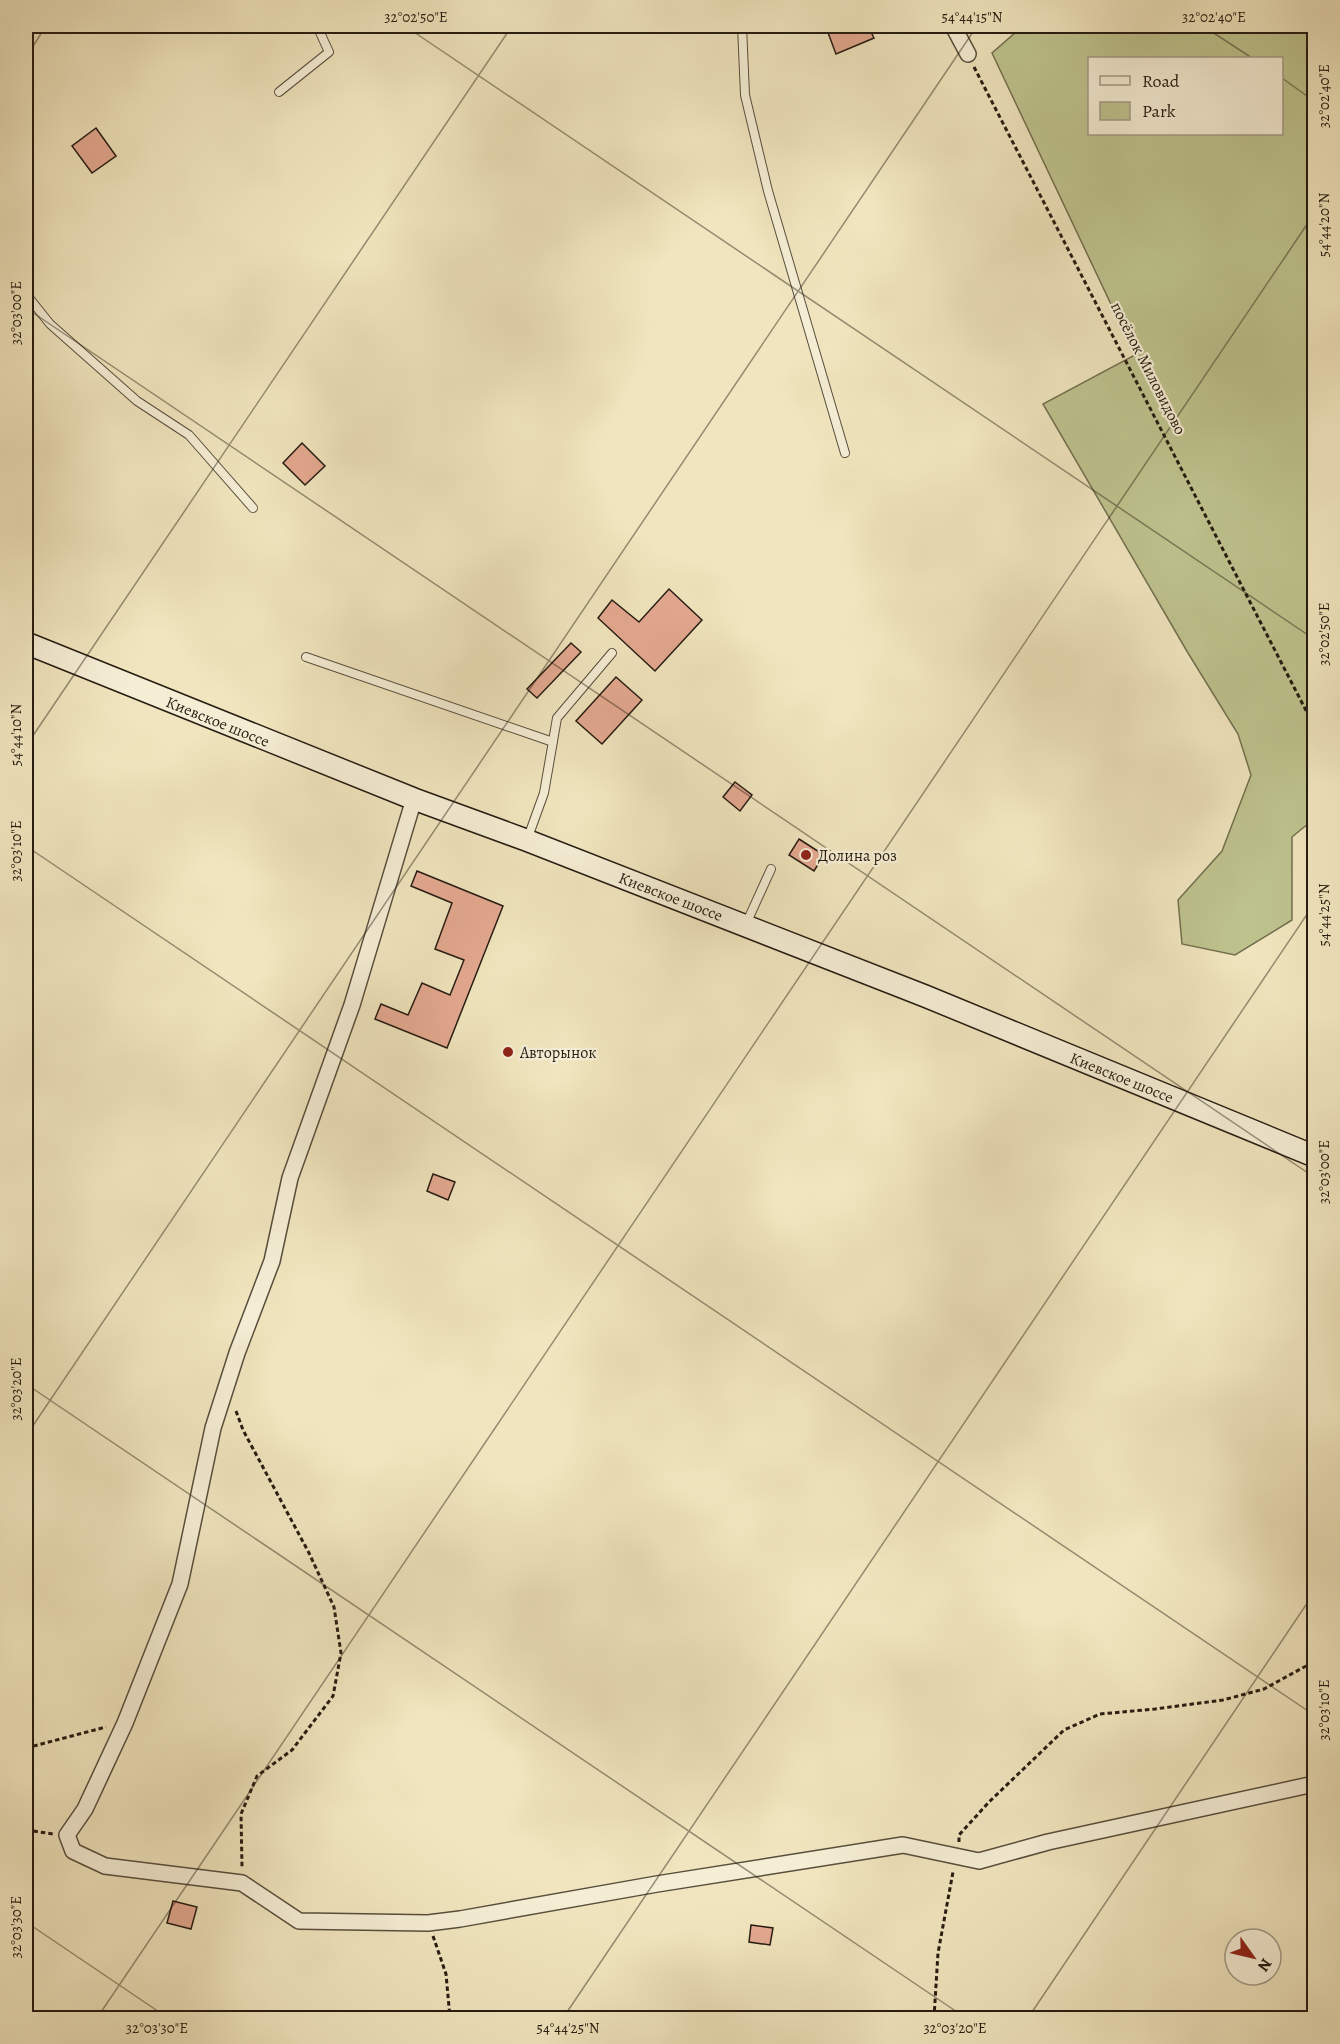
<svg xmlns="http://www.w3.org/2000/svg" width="1340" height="2044" viewBox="0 0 1340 2044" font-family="Alegreya,serif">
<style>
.green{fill:#bec38e;stroke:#727050;stroke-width:1.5;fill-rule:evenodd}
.building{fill:#e4a991;stroke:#261c12;stroke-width:1.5}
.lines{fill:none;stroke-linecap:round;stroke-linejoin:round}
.service-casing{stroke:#584e3d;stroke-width:10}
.minor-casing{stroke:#584e3d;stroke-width:18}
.secondary-casing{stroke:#261c12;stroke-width:24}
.path{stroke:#261c12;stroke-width:3;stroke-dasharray:4.5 3;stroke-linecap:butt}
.service{stroke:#f5eed5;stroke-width:8}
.minor{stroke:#f5eed5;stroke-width:15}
.secondary{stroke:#f5eed5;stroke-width:21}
.ticks{fill:none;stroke:#261c12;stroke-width:1.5;stroke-opacity:0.45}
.poi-dot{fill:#8f2418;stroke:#f5eed5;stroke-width:2}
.labels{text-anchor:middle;stroke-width:4.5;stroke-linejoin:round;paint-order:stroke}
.street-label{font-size:16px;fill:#261c12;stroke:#f5eed5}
.poi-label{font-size:16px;fill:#261c12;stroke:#f5eed5;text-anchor:start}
.neatline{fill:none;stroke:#261c12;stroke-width:2}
.ticks-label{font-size:15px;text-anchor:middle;fill:#261c12}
</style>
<rect width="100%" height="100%" fill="#f0e5be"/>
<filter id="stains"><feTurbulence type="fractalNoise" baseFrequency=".00333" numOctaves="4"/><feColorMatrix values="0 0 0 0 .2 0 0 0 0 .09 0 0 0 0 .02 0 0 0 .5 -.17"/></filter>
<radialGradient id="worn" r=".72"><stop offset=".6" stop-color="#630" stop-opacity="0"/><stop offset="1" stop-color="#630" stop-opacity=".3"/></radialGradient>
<path class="green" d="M 1023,26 L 1314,26 L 1314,819 L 1292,837 L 1292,920 L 1235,955 L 1182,944 L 1178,900 L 1222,851 L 1251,775 L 1238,734 L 1188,653 L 1043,404 L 1135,355 L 992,53 ZM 1090,58 L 1282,58 L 1282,134 L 1090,134 Z"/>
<path class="building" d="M 838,26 L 868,26 L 874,38 L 836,54 L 827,30 Z
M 96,128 L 116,156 L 92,173 L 72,146 Z
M 302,443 L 325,466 L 305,485 L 283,463 Z
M 669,589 L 702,620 L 655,671 L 598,618 L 612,600 L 639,622 Z
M 571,643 L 581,652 L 537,698 L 527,689 Z
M 616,677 L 642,700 L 602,744 L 576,721 Z
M 735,782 L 752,795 L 740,811 L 723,797 Z
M 799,839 L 824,855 L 814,871 L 789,855 Z
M 417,871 L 503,906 L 447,1048 L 375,1019 L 381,1004 L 408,1015 L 422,983 L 450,995 L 464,960 L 435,949 L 452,903 L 411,886 Z
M 433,1174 L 455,1182 L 448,1200 L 427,1191 Z
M 173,1901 L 197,1907 L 191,1929 L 167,1923 Z
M 751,1925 L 773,1928 L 770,1945 L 749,1942 Z"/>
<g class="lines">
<g class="service-casing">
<path id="service" d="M 742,26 L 745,95 L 768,191 L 845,453
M 279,92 L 329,52 L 317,26
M 26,294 L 50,324 L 137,401 L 189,435 L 253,508
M 306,657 L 553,742
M 527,840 L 544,793 L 557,718 L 612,653
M 746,924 L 771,869
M 1314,974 L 1314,975"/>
</g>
<g class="minor-casing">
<path id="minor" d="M 953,26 L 968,54
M 414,799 L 352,1005 L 290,1178 L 272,1261 L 237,1353 L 213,1428 L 180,1584 L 125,1723 L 85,1809 L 67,1835 L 73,1851 L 105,1866 L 242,1883 L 299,1921 L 428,1923 L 460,1919 L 657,1884 L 903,1845 L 979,1861 L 1048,1842 L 1314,1784"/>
</g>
<g class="secondary-casing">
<path id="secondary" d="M 26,643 L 414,799 L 526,840 L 925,996 L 1314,1156"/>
</g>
<path class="path" d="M 974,67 L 1314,726
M 236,1411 L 243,1430 L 309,1553 L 334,1607 L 341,1653 L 333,1696 L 292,1750 L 257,1776 L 241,1814 L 242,1867
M 26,1748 L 106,1727
M 26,1830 L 53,1834
M 959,1842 L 959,1835 L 989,1802 L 1064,1730 L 1100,1714 L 1155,1709 L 1223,1700 L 1264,1689 L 1306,1666 L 1314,1658
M 433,1936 L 446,1974 L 450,2018
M 934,2018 L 938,1953 L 953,1872"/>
<use href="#service" class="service"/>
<use href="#minor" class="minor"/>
<use href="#secondary" class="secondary"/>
</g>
<path class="ticks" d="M 405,26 L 1314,639M 1203,26 L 1252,58M 26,57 L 46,26M 1282,78 L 1314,101M 26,308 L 1314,1177M 26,746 L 512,26M 26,846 L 1314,1715M 26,1384 L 966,2018M 26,1436 L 977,26M 26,1922 L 168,2018M 97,2018 L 1314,214M 563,2018 L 1314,904M 1028,2018 L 1314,1593"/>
<g class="poi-dot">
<circle cx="806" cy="855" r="6"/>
<circle cx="508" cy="1052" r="6"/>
</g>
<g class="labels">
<g class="street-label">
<text transform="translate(1149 368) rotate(63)" y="6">посёлок Миловидово</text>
<text transform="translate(218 721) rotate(22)" y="6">Киевское шоссе</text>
<text transform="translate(671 896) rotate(21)" y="6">Киевское шоссе</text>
<text transform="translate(1122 1077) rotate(22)" y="6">Киевское шоссе</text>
</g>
<g class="poi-label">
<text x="818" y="861">Долина роз</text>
<text x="520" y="1058">Авторынок</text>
</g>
</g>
<rect width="1340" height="2044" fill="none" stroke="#f0e5be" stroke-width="66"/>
<rect x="1088" y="57" width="195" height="78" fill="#f5eed5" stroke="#a29a87" stroke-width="1.5"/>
<rect x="1100" y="76" width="30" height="9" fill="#f5eed5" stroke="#a29a87" stroke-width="1.5"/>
<text x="1142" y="87" font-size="18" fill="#261c12">Road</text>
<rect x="1100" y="102" width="30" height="18" fill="#bec38e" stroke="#a29a87" stroke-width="1.5"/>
<text x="1142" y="117" font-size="18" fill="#261c12">Park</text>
<g transform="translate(1253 1957) rotate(124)"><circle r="28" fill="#f5eed5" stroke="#a29a87" stroke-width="1.5"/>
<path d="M0-4.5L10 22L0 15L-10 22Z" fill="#8f2418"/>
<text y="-9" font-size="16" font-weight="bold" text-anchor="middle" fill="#261c12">N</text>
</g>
<rect x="33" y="33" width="1274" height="1978" class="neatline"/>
<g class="ticks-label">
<text x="416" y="22">32°02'50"E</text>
<text x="972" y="22">54°44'15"N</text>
<text x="1214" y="22">32°02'40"E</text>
<text transform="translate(1324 96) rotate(-90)" y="5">32°02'40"E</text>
<text transform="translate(1324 225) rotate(-90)" y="5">54°44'20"N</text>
<text transform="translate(16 313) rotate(-90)" y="5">32°03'00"E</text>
<text transform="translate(1324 634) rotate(-90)" y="5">32°02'50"E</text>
<text transform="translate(16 735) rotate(-90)" y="5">54°44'10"N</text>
<text transform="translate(16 851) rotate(-90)" y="5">32°03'10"E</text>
<text transform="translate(1324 915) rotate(-90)" y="5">54°44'25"N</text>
<text transform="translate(1324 1172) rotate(-90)" y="5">32°03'00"E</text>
<text transform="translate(16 1389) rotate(-90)" y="5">32°03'20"E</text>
<text transform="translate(1324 1710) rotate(-90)" y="5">32°03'10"E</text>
<text transform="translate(16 1927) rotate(-90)" y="5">32°03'30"E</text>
<text x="157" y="2033">32°03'30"E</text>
<text x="568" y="2033">54°44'25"N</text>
<text x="955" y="2033">32°03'20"E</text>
</g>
<rect width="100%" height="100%" filter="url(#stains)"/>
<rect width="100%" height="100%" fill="url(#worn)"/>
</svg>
